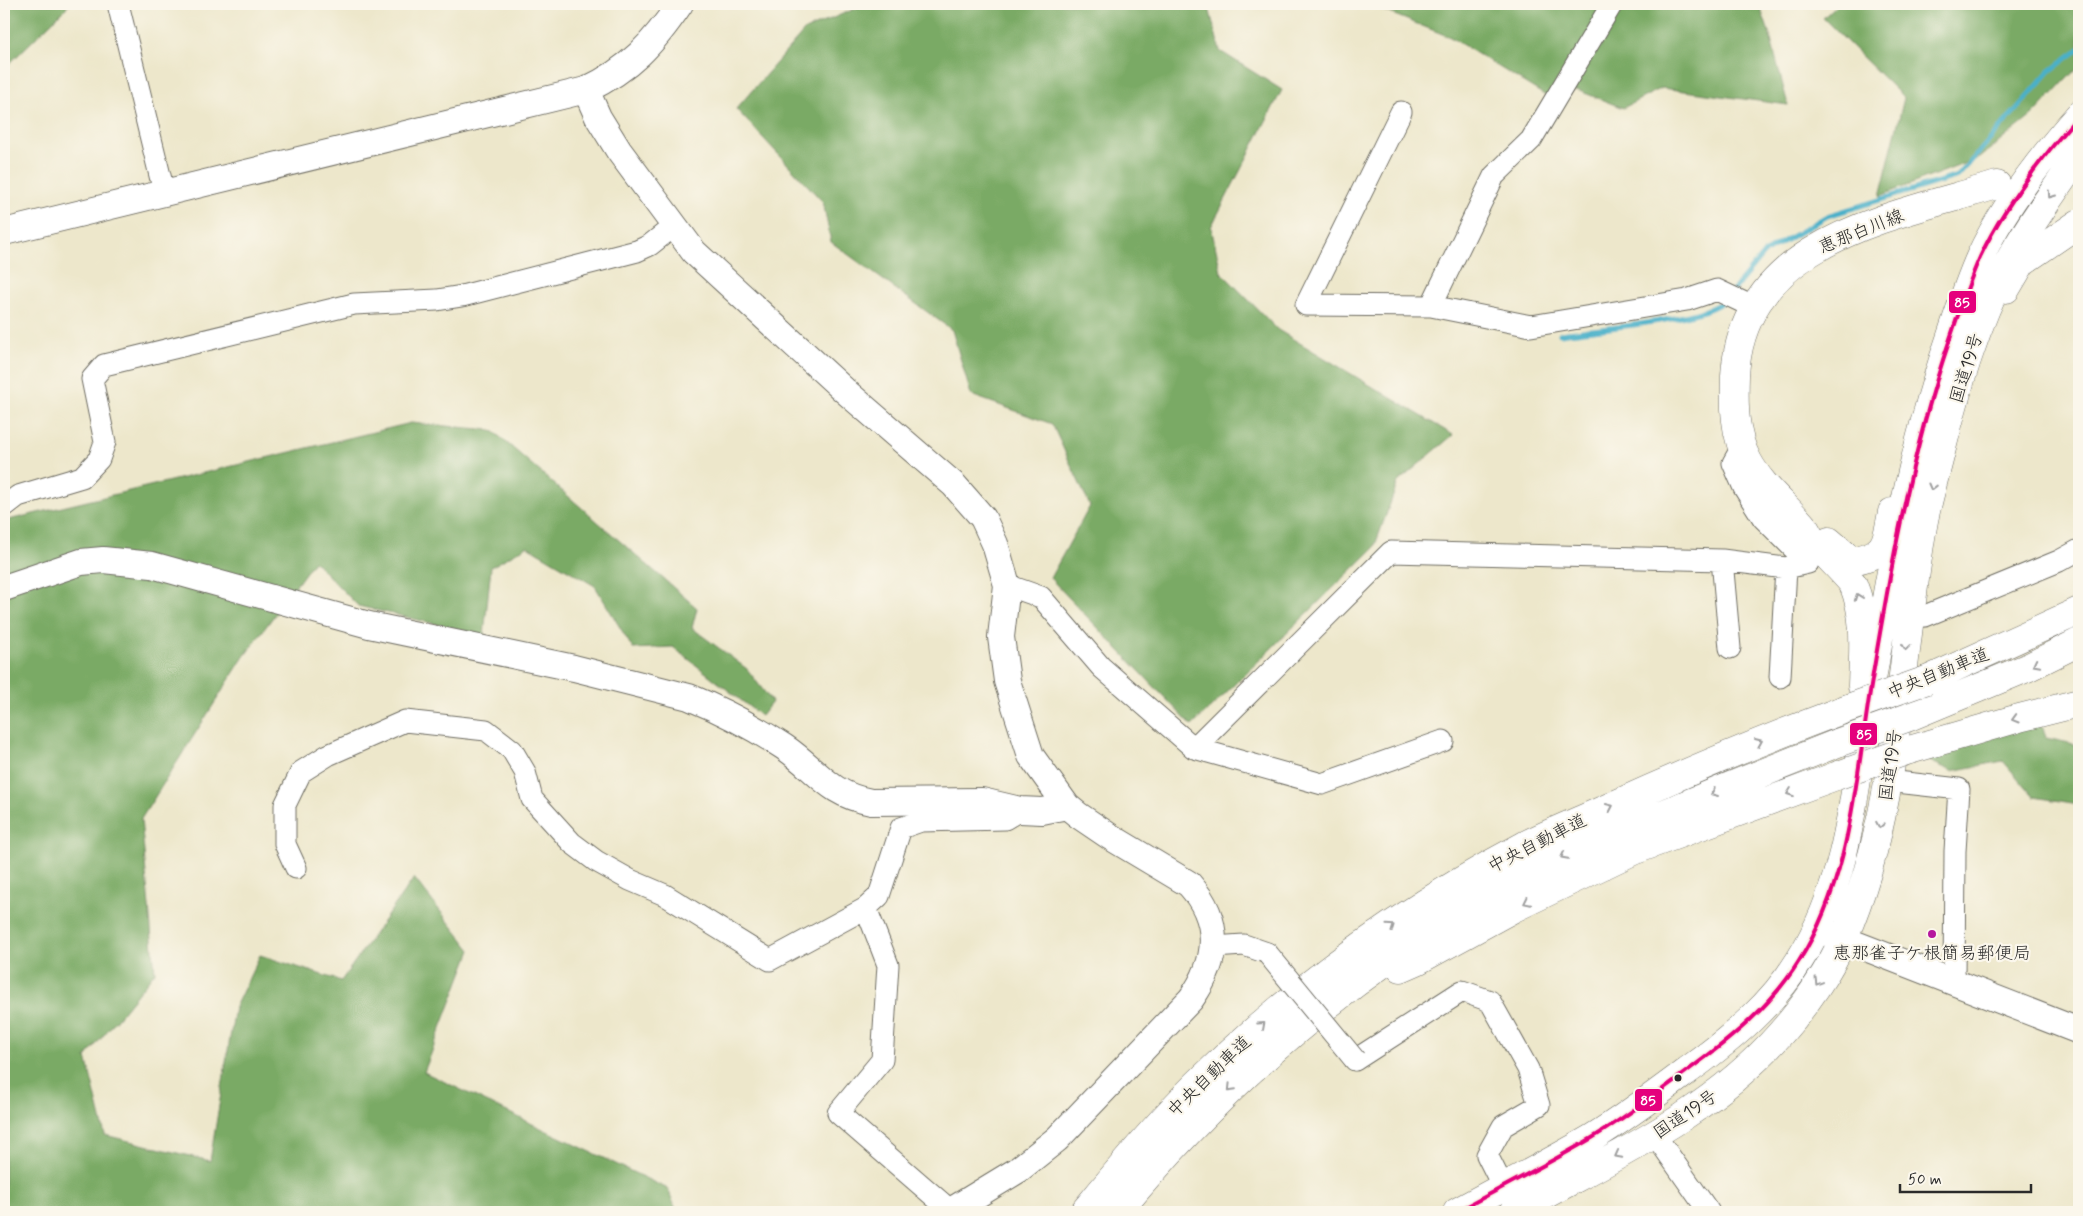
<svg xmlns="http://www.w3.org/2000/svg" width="2083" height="1216" viewBox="0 0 2083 1216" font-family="Mynerve,'Klee One',sans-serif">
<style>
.forest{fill:#7aaa65;stroke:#526a48}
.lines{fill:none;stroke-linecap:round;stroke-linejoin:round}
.stream{stroke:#4ab0c9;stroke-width:5}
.minor-casing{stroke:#6f6d63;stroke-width:23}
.tertiary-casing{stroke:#6f6d63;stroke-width:28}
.primary-casing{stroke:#6f6d63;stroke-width:29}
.trunk-casing{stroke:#6f6d63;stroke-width:29}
.motorway-casing{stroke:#6f6d63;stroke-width:29}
.minor{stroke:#fff;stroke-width:21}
.tertiary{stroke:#fff;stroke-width:26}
.primary{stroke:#fff;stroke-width:28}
.trunk{stroke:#fff;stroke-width:28}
.motorway{stroke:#fff;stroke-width:28}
.minor-bridge-casing{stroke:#6f6d63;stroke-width:23;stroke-linecap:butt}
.motorway-bridge-casing{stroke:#6f6d63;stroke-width:29;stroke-linecap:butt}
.minor-bridge{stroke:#fff;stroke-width:21}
.motorway-bridge{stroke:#fff;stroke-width:28}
.bus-1-casing{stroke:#fbf7ec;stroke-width:8}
.bus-1{stroke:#e5007d;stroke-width:4}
.oneway{stroke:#a0a0a0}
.poi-dot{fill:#b5179e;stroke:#fbf7ec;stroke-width:2}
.bus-dot{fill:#2b2b2b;stroke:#fbf7ec;stroke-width:2}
.labels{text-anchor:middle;stroke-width:4.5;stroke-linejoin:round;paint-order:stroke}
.street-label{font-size:18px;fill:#2b2b2b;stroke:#fbf7ec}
.poi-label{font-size:18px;fill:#2b2b2b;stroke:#fbf7ec}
.line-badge{stroke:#fbf7ec;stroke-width:2}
.badge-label{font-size:14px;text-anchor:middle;font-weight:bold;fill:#fff}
</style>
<rect width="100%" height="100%" fill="#fbf7ec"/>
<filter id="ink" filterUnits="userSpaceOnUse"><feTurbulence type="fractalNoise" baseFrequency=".02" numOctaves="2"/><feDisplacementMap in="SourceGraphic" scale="10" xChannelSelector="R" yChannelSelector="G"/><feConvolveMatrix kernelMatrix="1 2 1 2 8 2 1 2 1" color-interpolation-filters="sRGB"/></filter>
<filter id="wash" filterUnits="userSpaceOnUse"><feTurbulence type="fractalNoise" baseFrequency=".0096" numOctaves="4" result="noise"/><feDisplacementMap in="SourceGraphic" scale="20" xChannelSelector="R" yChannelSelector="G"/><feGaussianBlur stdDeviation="1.12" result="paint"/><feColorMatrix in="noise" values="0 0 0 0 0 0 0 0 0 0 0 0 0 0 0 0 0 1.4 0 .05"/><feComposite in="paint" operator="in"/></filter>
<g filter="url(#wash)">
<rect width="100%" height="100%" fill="#ede7cb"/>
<path class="forest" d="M 4,4 L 70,4 L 8,65 L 4,66 Z
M 866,4 L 1208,4 L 1220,51 L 1282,90 L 1211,227 L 1221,272 L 1278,330 L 1453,435 L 1398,482 L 1374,548 L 1192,726 L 1050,578 L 1090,506 L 1052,424 L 971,395 L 952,330 L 831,242 L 823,202 L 736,109 L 805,30 Z
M 1367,4 L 1759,4 L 1769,32 L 1788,105 L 1662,88 L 1623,108 L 1577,90 L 1546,96 L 1450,37 Z
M 1838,4 L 2079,4 L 2079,66 L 2033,115 L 1979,158 L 1880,196 L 1904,98 L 1823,18 Z
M 411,423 L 492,430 L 697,608 L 692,628 L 747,669 L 772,702 L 761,716 L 673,647 L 633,649 L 595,586 L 527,546 L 491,567 L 484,635 L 358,606 L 314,561 L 243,658 L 141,819 L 155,972 L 86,1057 L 105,1135 L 210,1161 L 235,1007 L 260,955 L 341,981 L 414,878 L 471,950 L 424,1072 L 668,1189 L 677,1212 L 4,1212 L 4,521 Z
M 2027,724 L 2043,727 L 2046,738 L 2079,745 L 2079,804 L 2034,797 L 2003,761 L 1952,771 L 1925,759 Z"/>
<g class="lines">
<path class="stream" d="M 1732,292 L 1764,253 L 1827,216 L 1958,176 L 2050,71 L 2079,49
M 1560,334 C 1593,329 1705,321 1724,300"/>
</g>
</g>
<g filter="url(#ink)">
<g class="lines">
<g class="minor-casing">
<path id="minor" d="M 118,4 L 164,192
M 1612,4 L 1531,140 L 1494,176 L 1431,306 L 1531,326 L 1687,300 L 1717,290 L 1753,307
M 1401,112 L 1306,305 L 1431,306
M 5,506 L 18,496 L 82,477 L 99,459 L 105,442 L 92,379 L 104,365 L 354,304 L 437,300 L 462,296 L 637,251 L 650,245 L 674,226
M 1007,585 L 1041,597 L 1101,667 L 1194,748 L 1322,784 L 1443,741
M 1910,617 L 1925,616 L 2059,561 L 2079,550
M 1730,648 L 1722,560 L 1786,568 L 1808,563 L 1763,518 L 1744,488 L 1733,463 L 1742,447
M 1780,677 L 1786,568
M 1194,748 L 1391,552 L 1722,560
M 1888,781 L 1959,789 L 1955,851 L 1954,981
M 296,868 L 285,844 L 285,805 L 301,772 L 328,755 L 405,721 L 486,730 L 512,750 L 525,772 L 532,799 L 572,843 L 596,861 L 630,880 L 665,895 L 770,960 L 866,908 L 879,896 L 901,828 L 921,821 L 1005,819 L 1020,810
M 866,908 L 888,965 L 882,1060 L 838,1113 L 951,1211
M 1213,947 L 1244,945 L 1267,953
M 1355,1060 L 1462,991 L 1490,1001 L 1528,1069 L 1539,1105 L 1503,1126 L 1487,1155 L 1503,1187
M 1655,1135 L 1709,1212"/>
</g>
<g class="tertiary-casing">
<path id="tertiary" d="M 586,90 L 598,117 L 619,151 L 694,252 L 844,390 L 954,485 L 983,518 L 995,544 L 1007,585 L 1001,637 L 1007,681 L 1031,756 L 1067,806 L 1078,815 L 1109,836 L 1189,884 C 1222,921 1219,960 1191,999 L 1057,1139 L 1018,1170 L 949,1212
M 4,232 L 586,90 C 630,69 653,44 680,4
M 4,588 L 81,562 L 103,560 L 152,565 L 369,625 L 574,668 L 689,697 C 721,710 755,728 784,747 C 817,769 827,794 871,802 L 982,801 L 1020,810 L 1042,811 L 1067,806
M 1817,929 L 2079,1031"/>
</g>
<g class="primary-casing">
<path id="primary" d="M 2006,289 L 2022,262 L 2079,223
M 1829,541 L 1852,561 C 1887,554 1886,544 1892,512
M 1862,686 C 1863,651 1867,618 1853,584 C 1840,568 1823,553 1810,537 C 1808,534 1807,530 1804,527 C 1786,505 1762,487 1748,461 C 1734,435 1734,405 1735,376 C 1742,240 1892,217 1997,185"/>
</g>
<g class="trunk-casing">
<path id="trunk" d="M 1457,1212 C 1502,1187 1548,1164 1592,1138 C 1626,1117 1659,1092 1691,1068 C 1732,1038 1772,1005 1799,961 C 1849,882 1855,788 1869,698 C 1889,576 1910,455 1950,339 C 1959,312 1968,284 1980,257 C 2003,207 2043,156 2079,115
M 1514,1212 C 1608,1159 1709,1116 1781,1033 C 1804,1007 1831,969 1844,937 C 1900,808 1899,663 1923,526 C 1927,502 1935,477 1941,452 C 1957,389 1975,324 2006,267 C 2027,227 2054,192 2079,155"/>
</g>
<g class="motorway-casing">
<path id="motorway" d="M 1927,680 L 2079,611
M 1909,717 L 2029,667 L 2079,642
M 1906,751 L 2019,718 L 2079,703
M 1401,968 L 1417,961 L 1514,908 L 1633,851 L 1836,776
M 1084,1212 C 1120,1168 1157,1124 1197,1084 C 1293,989 1406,908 1525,845 C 1551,832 1579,821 1605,809 C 1682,774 1760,741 1840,711
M 1118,1212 C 1219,1088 1341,983 1478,901 C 1533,868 1594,843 1653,818 C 1715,792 1777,767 1840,742"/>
</g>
<use href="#minor" class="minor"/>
<use href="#tertiary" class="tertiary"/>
<use href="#primary" class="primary"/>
<use href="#trunk" class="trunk"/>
<use href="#motorway" class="motorway"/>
<g class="minor-bridge-casing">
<path id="minor-bridge" d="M 1267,953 L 1355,1060"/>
</g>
<g class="motorway-bridge-casing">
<path id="motorway-bridge" d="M 1840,711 L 1927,680
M 1840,742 L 1909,717
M 1836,776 L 1906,751"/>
</g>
<use href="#minor-bridge" class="minor-bridge"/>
<use href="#motorway-bridge" class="motorway-bridge"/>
<g class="bus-1-casing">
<path id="bus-1" d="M 1457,1212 C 1502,1187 1548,1164 1592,1138 C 1626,1117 1659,1092 1691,1068 C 1732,1038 1772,1005 1799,961 C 1849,882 1855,788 1869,698 C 1889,576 1910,455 1950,339 C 1959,312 1968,284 1980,257 C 2003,207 2043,156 2079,115"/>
</g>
<use href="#bus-1" class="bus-1"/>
</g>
<defs><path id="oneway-chevron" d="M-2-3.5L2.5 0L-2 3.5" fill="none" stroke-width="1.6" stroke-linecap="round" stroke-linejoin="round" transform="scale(1.25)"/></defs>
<g class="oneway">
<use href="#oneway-chevron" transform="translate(2051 195) rotate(125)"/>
<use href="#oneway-chevron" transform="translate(1932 487) rotate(104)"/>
<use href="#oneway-chevron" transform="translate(1858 597) rotate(-110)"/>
<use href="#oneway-chevron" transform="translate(1906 647) rotate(98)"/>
<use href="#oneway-chevron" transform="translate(2036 664) rotate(153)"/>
<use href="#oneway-chevron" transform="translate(2015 719) rotate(164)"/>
<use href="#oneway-chevron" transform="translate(1759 742) rotate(-23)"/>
<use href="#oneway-chevron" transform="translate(1714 793) rotate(157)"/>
<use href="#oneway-chevron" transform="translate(1790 793) rotate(160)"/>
<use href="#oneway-chevron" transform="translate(1610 807) rotate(-25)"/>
<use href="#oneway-chevron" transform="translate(1880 825) rotate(100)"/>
<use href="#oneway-chevron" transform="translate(1564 856) rotate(153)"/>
<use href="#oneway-chevron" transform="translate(1527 902) rotate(154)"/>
<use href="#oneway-chevron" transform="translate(1391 927) rotate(-35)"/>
<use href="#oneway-chevron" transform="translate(1818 982) rotate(121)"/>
<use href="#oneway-chevron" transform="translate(1262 1025) rotate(-42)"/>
<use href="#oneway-chevron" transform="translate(1231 1088) rotate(134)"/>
<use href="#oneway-chevron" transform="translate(1618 1155) rotate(152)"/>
</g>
</g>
<circle class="poi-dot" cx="1932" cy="934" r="5"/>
<circle class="bus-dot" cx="1678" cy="1078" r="4.5"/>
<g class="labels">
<g class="street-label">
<text transform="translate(1861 231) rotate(-22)" y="6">恵那白川線</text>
<text transform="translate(1966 368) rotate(-73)" y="6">国道19号</text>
<text transform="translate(1938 673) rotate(-22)" y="6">中央自動車道</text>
<text transform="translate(1890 765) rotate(-82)" y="6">国道19号</text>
<text transform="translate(1537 843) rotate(-27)" y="6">中央自動車道</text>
<text transform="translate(1209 1076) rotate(-44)" y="6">中央自動車道</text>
<text transform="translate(1685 1114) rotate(-34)" y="6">国道19号</text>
</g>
<g class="poi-label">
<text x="1932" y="959">恵那雀子ケ根簡易郵便局</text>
</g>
</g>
<g class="line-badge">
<rect x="1948" y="290" width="29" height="24" rx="5" fill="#e5007d"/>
<rect x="1849" y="722" width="29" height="24" rx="5" fill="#e5007d"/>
<rect x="1634" y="1088" width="29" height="24" rx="5" fill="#e5007d"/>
</g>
<g class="badge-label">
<text x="1962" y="307">85</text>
<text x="1864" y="739">85</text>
<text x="1648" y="1105">85</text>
</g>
<rect width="2083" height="1216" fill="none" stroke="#fbf7ec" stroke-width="20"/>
<path d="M1900 1184v8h131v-8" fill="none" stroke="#2b2b2b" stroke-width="2.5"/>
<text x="1908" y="1184" font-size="15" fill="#2b2b2b" stroke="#fbf7ec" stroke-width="4" paint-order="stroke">50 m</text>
</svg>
